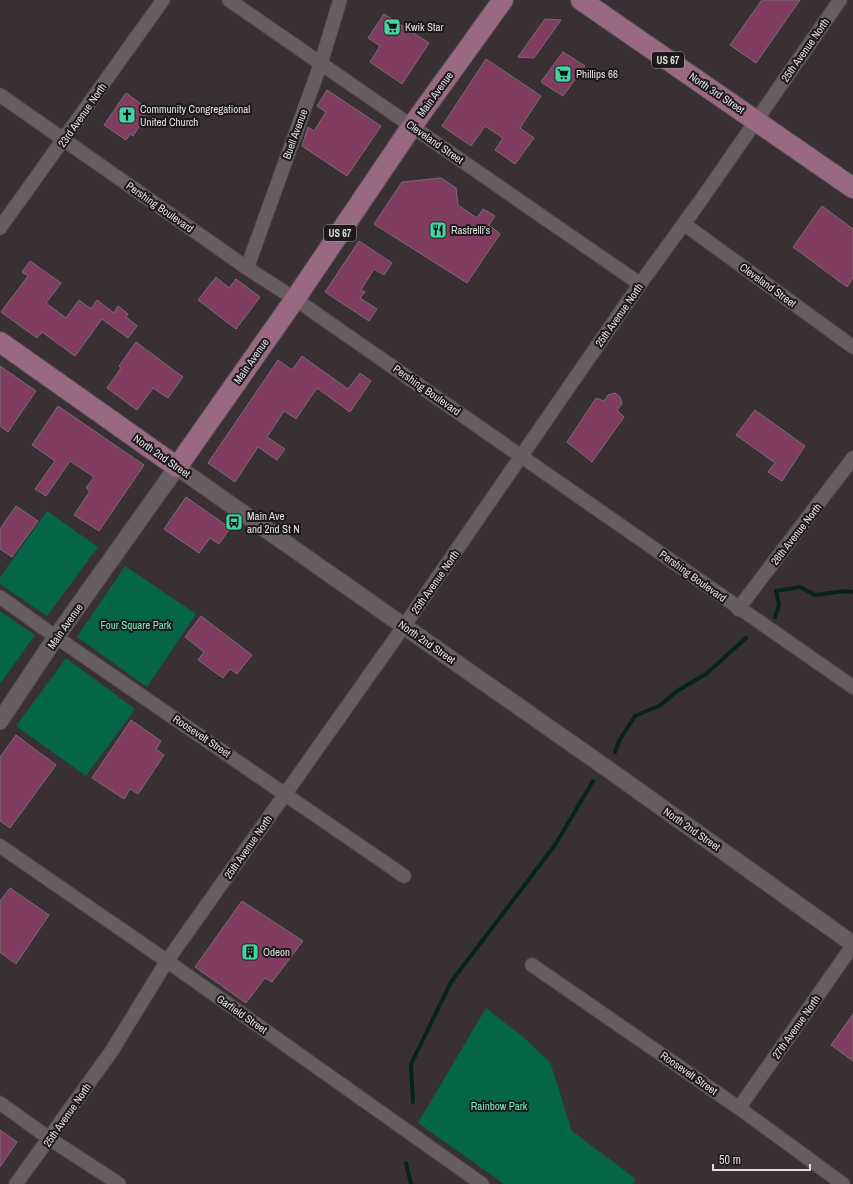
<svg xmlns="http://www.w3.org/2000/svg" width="853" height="1184" viewBox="0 0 853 1184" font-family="'Archivo Narrow',sans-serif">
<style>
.green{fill:#046547}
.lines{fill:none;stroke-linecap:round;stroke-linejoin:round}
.stream{stroke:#072419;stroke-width:4}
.building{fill:#813d60;stroke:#776e72}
.minor-casing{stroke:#564f53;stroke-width:15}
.tertiary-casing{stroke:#564f53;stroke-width:18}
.primary-casing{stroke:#564f53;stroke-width:22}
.minor{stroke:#675e62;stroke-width:13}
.tertiary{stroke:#675e62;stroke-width:16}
.primary{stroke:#996981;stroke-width:20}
.labels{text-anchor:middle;stroke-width:4;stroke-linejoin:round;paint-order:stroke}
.shield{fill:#1d1a1b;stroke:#a7a2a4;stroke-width:1}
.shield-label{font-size:10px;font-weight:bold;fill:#e2dddf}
.poi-label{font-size:11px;fill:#e2dddf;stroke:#1d1a1b;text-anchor:start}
.street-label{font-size:11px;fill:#e2dddf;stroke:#1d1a1b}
.park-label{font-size:11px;fill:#73eebd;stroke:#1d1a1b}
</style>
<rect width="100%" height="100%" fill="#393034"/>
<path class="green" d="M 47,511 L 98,547 L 47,616 L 0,584 L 0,577 Z
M 125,566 L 196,614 L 147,687 L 77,637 Z
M 0,611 L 35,635 L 0,684 Z
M 66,658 L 135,709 L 86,776 L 16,726 Z
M 486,1008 L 522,1036 L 550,1062 L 572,1131 L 636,1179 L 632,1184 L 504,1184 L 418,1123 Z"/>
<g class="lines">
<path class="stream" d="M 775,617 L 779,605 L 776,591 L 800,587 L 815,595 L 846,591 L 853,592
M 615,752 L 619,741 L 635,716 L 661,705 L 677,691 L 706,674 L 746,638
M 413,1102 L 411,1064 L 451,982 L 555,845 L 593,781
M 406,1163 L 411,1184"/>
</g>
<path class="building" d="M 762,0 L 800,0 L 756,63 L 730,45 Z
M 384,14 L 429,43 L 402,84 L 370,62 L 380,46 L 368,38 Z
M 545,19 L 561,20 L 534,58 L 518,57 Z
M 563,52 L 585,66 L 563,96 L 541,82 Z
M 486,59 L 541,96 L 520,128 L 534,138 L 515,164 L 495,150 L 503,138 L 485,126 L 471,146 L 442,126 Z
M 327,90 L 381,126 L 347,176 L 302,146 L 308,127 L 314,131 L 326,112 L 317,106 Z
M 126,93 L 144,106 L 140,113 L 146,116 L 133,136 L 130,134 L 126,140 L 104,125 Z
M 441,178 L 456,188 L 458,205 L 477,218 L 483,209 L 495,216 L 489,225 L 500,234 L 467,283 L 374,224 L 402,182 Z
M 822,206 L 853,229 L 853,278 L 847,287 L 793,247 Z
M 359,241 L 392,263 L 384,275 L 374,269 L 361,290 L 365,292 L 360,298 L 377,309 L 369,321 L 325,292 Z
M 30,261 L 61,283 L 46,303 L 66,318 L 79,300 L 91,309 L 97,300 L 114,313 L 118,306 L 128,314 L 126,317 L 137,326 L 128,338 L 102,319 L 75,356 L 42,332 L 37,338 L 1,312 L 28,276 L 22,272 Z
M 216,277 L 229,288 L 236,279 L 260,297 L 236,329 L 198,300 Z
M 136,342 L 183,377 L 168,398 L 153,388 L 137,410 L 107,388 L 121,368 L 119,366 Z
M 302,356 L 348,389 L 360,373 L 371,381 L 350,412 L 317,388 L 296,419 L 284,411 L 267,437 L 285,449 L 277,460 L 258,447 L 235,482 L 208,463 L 278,360 L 292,370 Z
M 0,366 L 36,391 L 8,432 L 0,426 Z
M 615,393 L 620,397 L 622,404 L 617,410 L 624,417 L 592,462 L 567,442 L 596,398 L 604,401 L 608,395 Z
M 58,406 L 144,465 L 99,531 L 74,515 L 90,491 L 86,488 L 94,477 L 70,461 L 46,496 L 35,489 L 55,461 L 32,445 Z
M 755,410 L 805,446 L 782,481 L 768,472 L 775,463 L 736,435 Z
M 186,497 L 230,528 L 219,544 L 210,538 L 199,553 L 164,529 Z
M 16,506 L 38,521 L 12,557 L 0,549 L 0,529 Z
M 201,616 L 252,655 L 237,674 L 230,669 L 223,678 L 198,660 L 204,652 L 185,637 Z
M 131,720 L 161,741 L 156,749 L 164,755 L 138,794 L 130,789 L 124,799 L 92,778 Z
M 16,735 L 56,765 L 10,828 L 0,821 L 0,757 Z
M 10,888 L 49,915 L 16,964 L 0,952 L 0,901 Z
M 242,901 L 303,941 L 272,982 L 265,978 L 246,1003 L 195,967 Z
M 853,1014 L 853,1061 L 831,1045 Z
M 0,1130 L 17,1142 L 0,1167 Z"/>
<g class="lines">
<g class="minor-casing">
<path id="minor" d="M 229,0 L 640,284
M 0,95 L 247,268 L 295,299 L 853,687
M 684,224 L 853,347
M 0,228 L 163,0
M 247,268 L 321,63 L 340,0
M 0,597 L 56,637 L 404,876
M 738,609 L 853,458
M 0,846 L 167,961 L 482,1184
M 532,965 L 739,1108 L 843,1184
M 0,1103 L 50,1139 L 119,1184
M 739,1108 L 853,945
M 16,1184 L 111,1052 L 167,961 L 404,626 L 640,284 L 701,200 L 840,0"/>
</g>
<g class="tertiary-casing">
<path id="tertiary" d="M 0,721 L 56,637 L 177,467 L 605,767 L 853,944"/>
</g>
<g class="primary-casing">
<path id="primary" d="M 581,0 L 853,188
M 0,342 L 177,467 L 295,299 L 412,126 L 503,0"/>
</g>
<use href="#minor" class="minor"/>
<use href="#tertiary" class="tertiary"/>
<use href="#primary" class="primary"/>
</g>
<defs>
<g id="supermarket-square" transform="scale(0.9)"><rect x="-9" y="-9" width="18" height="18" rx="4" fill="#43d4a0" stroke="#1d1a1b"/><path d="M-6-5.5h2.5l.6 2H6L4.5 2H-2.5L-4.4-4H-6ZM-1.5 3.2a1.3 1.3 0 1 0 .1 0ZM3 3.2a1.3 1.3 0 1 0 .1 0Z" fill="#111"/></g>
<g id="church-square" transform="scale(0.9)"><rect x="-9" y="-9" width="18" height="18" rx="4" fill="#43d4a0" stroke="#1d1a1b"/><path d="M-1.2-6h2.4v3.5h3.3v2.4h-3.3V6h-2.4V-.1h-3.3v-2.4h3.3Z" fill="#111"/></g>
<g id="restaurant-square" transform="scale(0.9)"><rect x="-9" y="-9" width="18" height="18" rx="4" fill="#43d4a0" stroke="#1d1a1b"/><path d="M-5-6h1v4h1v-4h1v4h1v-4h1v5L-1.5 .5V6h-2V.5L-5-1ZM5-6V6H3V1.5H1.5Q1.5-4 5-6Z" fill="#111"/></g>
<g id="bus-square" transform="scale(0.9)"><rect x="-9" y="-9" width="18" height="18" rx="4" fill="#43d4a0" stroke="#1d1a1b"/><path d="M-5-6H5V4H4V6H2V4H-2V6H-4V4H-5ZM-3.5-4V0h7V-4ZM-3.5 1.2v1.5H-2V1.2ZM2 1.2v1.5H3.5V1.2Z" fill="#111"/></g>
<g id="building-square" transform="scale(0.9)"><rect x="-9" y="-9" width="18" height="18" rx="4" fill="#43d4a0" stroke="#1d1a1b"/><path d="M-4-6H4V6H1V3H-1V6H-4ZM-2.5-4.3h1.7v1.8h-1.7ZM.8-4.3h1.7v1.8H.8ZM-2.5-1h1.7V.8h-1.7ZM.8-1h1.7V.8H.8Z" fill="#111"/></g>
</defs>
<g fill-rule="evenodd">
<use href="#supermarket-square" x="392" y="27"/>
<use href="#supermarket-square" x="563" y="74"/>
<use href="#church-square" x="127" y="115"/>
<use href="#restaurant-square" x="438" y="230"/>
<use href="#bus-square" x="234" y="522"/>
<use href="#building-square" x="250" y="952"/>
</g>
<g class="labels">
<g class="shield">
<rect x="652" y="52" width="32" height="16" rx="3"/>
<rect x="324" y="225" width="32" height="16" rx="3"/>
</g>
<g class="shield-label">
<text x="668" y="64">US 67</text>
<text x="340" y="237">US 67</text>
</g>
<g class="poi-label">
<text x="405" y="31">Kwik Star</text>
<text x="576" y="78">Phillips 66</text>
<text x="140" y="113">Community Congregational<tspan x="140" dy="13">United Church</tspan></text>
<text x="451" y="234">Rastrelli's</text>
<text x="247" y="520">Main Ave<tspan x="247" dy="13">and 2nd St N</tspan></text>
<text x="263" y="956">Odeon</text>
</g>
<g class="street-label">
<text transform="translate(805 50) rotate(-55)" y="4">25th Avenue North</text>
<text transform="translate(717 93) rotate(34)" y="4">North 3rd Street</text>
<text transform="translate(435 94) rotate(-54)" y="4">Main Avenue</text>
<text transform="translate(82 115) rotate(-55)" y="4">23rd Avenue North</text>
<text transform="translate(295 134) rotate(-70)" y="4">Buell Avenue</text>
<text transform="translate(435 142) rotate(35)" y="4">Cleveland Street</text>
<text transform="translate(160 207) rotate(35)" y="4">Pershing Boulevard</text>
<text transform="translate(768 285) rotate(36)" y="4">Cleveland Street</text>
<text transform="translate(619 315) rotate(-55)" y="4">25th Avenue North</text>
<text transform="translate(251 361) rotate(-55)" y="4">Main Avenue</text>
<text transform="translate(427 390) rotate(35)" y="4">Pershing Boulevard</text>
<text transform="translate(162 456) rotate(35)" y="4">North 2nd Street</text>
<text transform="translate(796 534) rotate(-52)" y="4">26th Avenue North</text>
<text transform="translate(693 576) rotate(36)" y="4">Pershing Boulevard</text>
<text transform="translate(435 582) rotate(-55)" y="4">25th Avenue North</text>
<text transform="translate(65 626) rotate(-55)" y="4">Main Avenue</text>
<text transform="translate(427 642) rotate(35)" y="4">North 2nd Street</text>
<text transform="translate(202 736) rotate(34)" y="4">Roosevelt Street</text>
<text transform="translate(692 829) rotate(35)" y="4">North 2nd Street</text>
<text transform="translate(248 847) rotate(-55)" y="4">25th Avenue North</text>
<text transform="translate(242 1014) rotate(35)" y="4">Garfield Street</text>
<text transform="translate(796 1027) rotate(-55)" y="4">27th Avenue North</text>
<text transform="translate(689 1073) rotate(35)" y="4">Roosevelt Street</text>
<text transform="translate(67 1115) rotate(-55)" y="4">25th Avenue North</text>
</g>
<g class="park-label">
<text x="136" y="629">Four Square Park</text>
<text x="499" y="1110">Rainbow Park</text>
</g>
</g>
<path d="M713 1164v6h97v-6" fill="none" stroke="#e2dddf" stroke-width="2"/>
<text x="719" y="1164" font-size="12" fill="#e2dddf" stroke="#1d1a1b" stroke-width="3" paint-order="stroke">50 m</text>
</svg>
